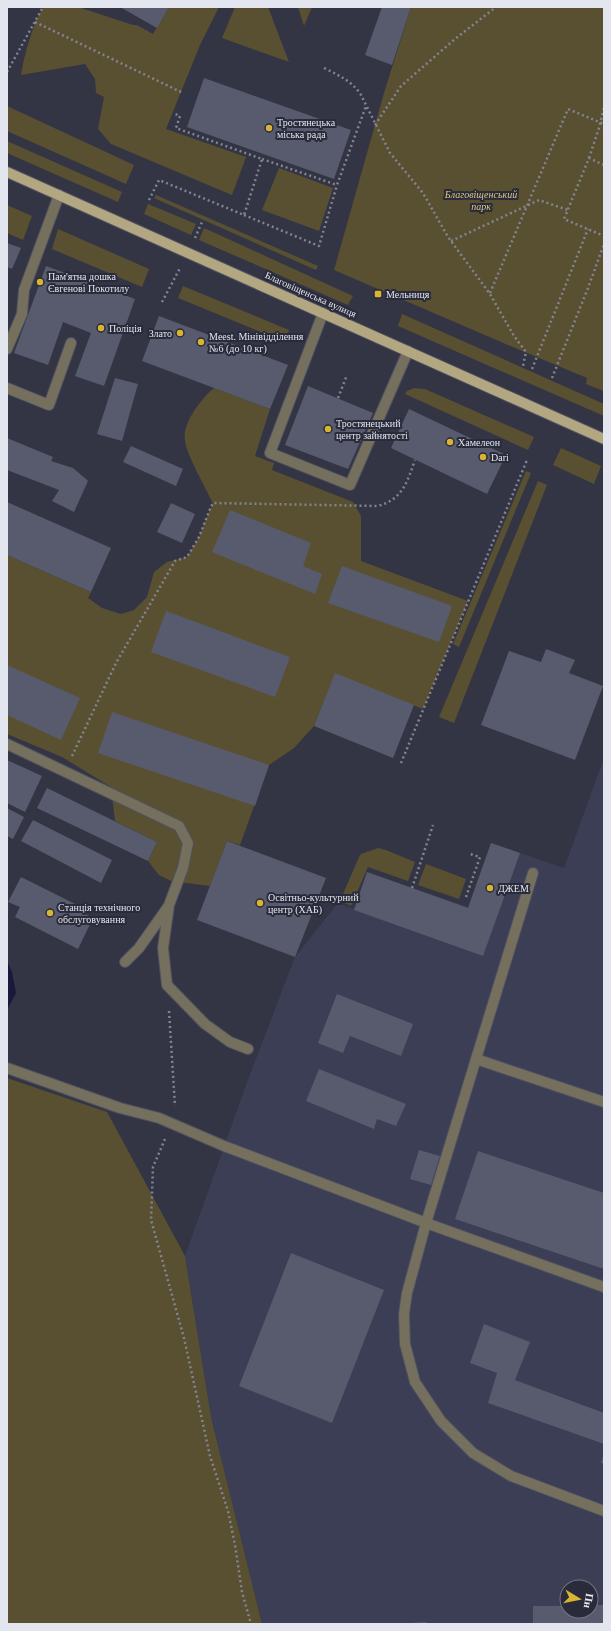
<svg xmlns="http://www.w3.org/2000/svg" width="611" height="1631" viewBox="0 0 611 1631" font-family="'Times New Roman',serif">
<style>
.built{fill:#3b3e54;fill-rule:evenodd}
.green{fill:#595031}
.water{fill:#18193b}
.building{fill:#585b6d}
.lines{fill:none;stroke-linecap:round;stroke-linejoin:round}
.lane-casing{stroke:#4f5160;stroke-width:12}
.primary-casing{stroke:#4f5160;stroke-width:12}
.path{stroke:#828492;stroke-width:2.5;stroke-dasharray:2 3;stroke-linecap:butt}
.lane{stroke:#756f5d;stroke-width:10}
.primary{stroke:#b3a781;stroke-width:10}
.poi-dot{fill:#d8b434;stroke:#292b3b;stroke-width:1.5}
.labels{text-anchor:middle;stroke-width:4;stroke-linejoin:round;paint-order:stroke}
.poi-label{font-size:10px;fill:#e3e5ef;stroke:#292b3b;text-anchor:start}
.park-label{font-size:10px;font-style:italic;fill:#dfc882;stroke:#292b3b}
.street-label{font-size:10px;fill:#e3e5ef;stroke:#292b3b}
</style>
<rect width="100%" height="100%" fill="#333545"/>
<path class="built" d="M 604,758 L 604,1624 L 262,1624 L 211,1417 L 185,1256 L 249,1077 L 295,957 L 338,903 L 354,909 L 367,872 L 468,907 L 491,843 L 564,868 ZM 567,1587 L 591,1587 L 591,1611 L 567,1611 Z"/>
<path class="green" d="M 43,7 L 78,7 L 133,25 L 137,25 L 153,34 L 169,7 L 219,7 L 200,45 L 166,129 L 246,157 L 232,195 L 111,144 L 98,129 L 104,97 L 96,93 L 95,79 L 85,64 L 21,75 C 25,51 32,28 43,7 Z
M 235,7 L 268,7 L 289,62 L 222,38 Z
M 298,7 L 312,7 L 304,26 Z
M 411,7 L 604,7 L 604,391 L 586,384 L 587,378 L 508,345 L 334,270 L 384,93 Z
M 7,106 L 134,165 L 126,184 L 7,131 Z
M 7,141 L 122,192 L 118,202 L 7,153 Z
M 279,168 L 333,188 L 319,231 L 262,210 Z
M 156,195 L 318,266 L 316,270 L 154,198 Z
M 148,204 L 196,224 L 191,235 L 144,214 Z
M 7,205 L 32,216 L 23,240 L 7,233 Z
M 204,228 L 353,296 L 348,305 L 199,240 Z
M 58,229 L 149,269 L 142,287 L 52,249 Z
M 183,286 L 289,330 L 285,342 L 178,298 Z
M 402,314 L 604,404 L 604,416 L 398,326 Z
M 214,388 L 270,409 L 255,456 L 274,463 L 272,470 L 353,502 L 361,516 L 361,561 L 468,601 L 423,709 L 335,674 L 314,726 L 294,748 L 269,765 L 240,845 L 227,841 L 210,886 L 171,881 L 159,875 L 148,861 L 157,842 L 115,821 L 111,787 L 62,757 L 7,734 L 7,555 L 91,592 L 88,598 L 102,608 L 121,614 L 134,610 L 147,597 L 154,572 L 167,562 L 187,557 L 199,537 L 210,509 L 213,504 C 206,488 187,456 185,441 C 182,423 201,399 214,388 Z
M 414,388 L 425,389 L 534,437 L 528,450 L 405,394 L 407,391 Z
M 561,448 L 601,466 L 594,484 L 553,465 Z
M 526,471 L 531,473 L 459,647 L 453,644 Z
M 538,481 L 547,485 L 454,723 L 439,717 Z
M 378,848 L 386,850 L 415,862 L 408,881 L 368,867 L 351,906 L 340,901 L 359,857 L 361,854 Z
M 426,864 L 466,879 L 459,899 L 418,885 Z
M 7,1078 L 107,1112 L 185,1256 L 211,1417 L 262,1624 L 7,1624 Z"/>
<path class="water" d="M 7,961 L 12,972 L 16,993 L 7,1010 Z"/>
<path class="building" d="M 120,7 L 169,7 L 157,28 Z
M 382,7 L 411,7 L 392,65 L 365,55 Z
M 204,78 L 351,130 L 334,179 L 187,127 Z
M 7,243 L 21,248 L 12,269 L 7,267 Z
M 46,266 L 135,299 L 104,386 L 75,376 L 91,333 L 63,322 L 48,365 L 14,353 Z
M 159,316 L 288,365 L 270,409 L 142,361 Z
M 115,378 L 138,384 L 122,441 L 97,434 Z
M 308,386 L 373,413 L 348,469 L 285,445 Z
M 409,409 L 506,455 L 487,494 L 391,448 Z
M 7,438 L 53,457 L 51,461 L 73,468 L 86,479 L 88,481 L 74,512 L 52,501 L 59,490 L 7,470 Z
M 131,446 L 183,469 L 176,486 L 123,462 Z
M 7,502 L 111,548 L 91,592 L 7,555 Z
M 171,503 L 195,514 L 182,543 L 157,532 Z
M 230,510 L 311,543 L 303,566 L 322,574 L 315,594 L 212,552 Z
M 342,566 L 452,606 L 439,642 L 328,603 Z
M 166,611 L 290,657 L 275,697 L 151,652 Z
M 546,649 L 575,660 L 569,673 L 603,686 L 575,760 L 481,725 L 509,651 L 541,662 Z
M 7,665 L 80,698 L 61,740 L 7,715 Z
M 335,673 L 414,705 L 393,758 L 314,726 Z
M 112,712 L 269,765 L 255,806 L 98,753 Z
M 7,760 L 42,776 L 25,812 L 7,803 Z
M 47,788 L 157,842 L 148,861 L 37,808 Z
M 7,808 L 24,817 L 13,839 L 7,836 Z
M 33,820 L 112,860 L 101,883 L 21,841 Z
M 227,841 L 326,878 L 295,957 L 197,920 Z
M 491,843 L 520,853 L 483,956 L 354,910 L 367,872 L 468,908 Z
M 21,877 L 77,905 L 75,909 L 93,918 L 78,949 L 15,917 L 20,907 L 8,902 Z
M 337,994 L 413,1024 L 401,1056 L 350,1036 L 343,1053 L 318,1043 Z
M 319,1069 L 406,1104 L 396,1126 L 377,1119 L 374,1129 L 306,1101 Z
M 419,1150 L 440,1156 L 431,1185 L 410,1179 Z
M 478,1151 L 604,1193 L 604,1269 L 455,1219 Z
M 291,1253 L 384,1290 L 332,1423 L 239,1386 Z
M 484,1324 L 530,1342 L 515,1380 L 604,1413 L 604,1444 L 488,1403 L 497,1373 L 470,1363 Z
M 604,1453 L 604,1464 L 601,1463 Z
M 591,1605 L 604,1605 L 604,1624 L 533,1624 L 533,1606 L 567,1606 L 567,1611 L 591,1611 Z
M 426,1622 L 426,1624 L 408,1624 L 408,1623 Z"/>
<g class="lines">
<g class="lane-casing">
<path id="lane" d="M 323,313 L 270,453 L 350,485 L 408,351
M 7,349 L 22,314 L 24,290 L 59,195
M 7,388 L 49,405 L 71,343
M 7,744 L 179,826 L 188,843 L 183,868 L 169,905 L 163,948 L 167,985 L 205,1024 L 230,1042 L 248,1049
M 125,962 L 139,948 L 168,907
M 476,1059 L 533,873
M 7,1068 L 120,1108 L 159,1118 L 224,1146 L 437,1227 L 604,1287
M 604,1102 L 476,1059 L 426,1223 L 407,1293 L 404,1314 L 405,1344 L 415,1382 L 441,1421 L 473,1453 L 511,1476 L 604,1511"/>
</g>
<g class="primary-casing">
<path id="primary" d="M 7,172 L 604,439"/>
</g>
<path class="path" d="M 35,22 L 181,92
M 324,68 C 338,75 350,80 360,93 L 390,153 L 423,193 L 448,237 L 490,294 L 514,336 L 526,352 L 523,366
M 7,72 L 43,7
M 375,125 L 401,86 L 455,39 L 496,7
M 589,158 L 599,128 L 604,107
M 262,159 L 337,185 L 366,106
M 604,165 L 589,158 L 564,219 L 604,236
M 149,200 L 159,180 L 244,215 L 262,159 L 176,128 L 180,116 L 173,113
M 244,215 L 319,246 L 337,185
M 195,238 L 202,222
M 451,241 L 539,200 L 568,210
M 490,293 L 568,109 L 604,124
M 162,302 L 180,268
M 532,369 L 588,229
M 552,378 L 588,288 L 604,244
M 338,398 L 347,375
M 72,756 L 116,663 L 175,561 L 187,557 L 199,537 L 210,509 L 213,503 L 378,506 C 403,499 407,482 415,460
M 401,763 L 527,460
M 412,888 L 433,825
M 466,897 L 480,857 L 470,854
M 169,1011 L 175,1106
M 165,1139 L 153,1167 L 151,1220 L 184,1338 L 210,1456 L 228,1511 L 235,1545 L 242,1592 L 251,1624"/>
<use href="#lane" class="lane"/>
<use href="#primary" class="primary"/>
</g>
<g class="poi-dot">
<circle cx="269" cy="128" r="4"/>
<circle cx="40" cy="282" r="4"/>
<rect x="374" y="290" width="8" height="8" rx="2"/>
<circle cx="101" cy="328" r="4"/>
<circle cx="180" cy="333" r="4"/>
<circle cx="201" cy="342" r="4"/>
<circle cx="328" cy="429" r="4"/>
<circle cx="450" cy="442" r="4"/>
<circle cx="483" cy="457" r="4"/>
<circle cx="490" cy="888" r="4"/>
<circle cx="260" cy="903" r="4"/>
<circle cx="50" cy="913" r="4"/>
</g>
<g class="labels">
<g class="poi-label">
<text x="277" y="126">Тростянецька<tspan x="277" dy="12">міська рада</tspan></text>
<text x="48" y="280">Пам'ятна дошка<tspan x="48" dy="12">Євгенові Покотилу</tspan></text>
<text x="386" y="298">Мельниця</text>
<text x="109" y="332">Поліція</text>
<text x="172" y="337" text-anchor="end">Злато</text>
<text x="209" y="340">Meest. Мінівідділення<tspan x="209" dy="12">№6 (до 10 кг)</tspan></text>
<text x="336" y="427">Тростянецький<tspan x="336" dy="12">центр зайнятості</tspan></text>
<text x="458" y="446">Хамелеон</text>
<text x="491" y="461">Dari</text>
<text x="498" y="892">ДЖЕМ</text>
<text x="268" y="901">Освітньо-культурний<tspan x="268" dy="12">центр (ХАБ)</tspan></text>
<text x="58" y="911">Cтанція технічного<tspan x="58" dy="12">обслуговування</tspan></text>
</g>
<g class="park-label">
<text x="481" y="198">Благовіщенський<tspan x="481" dy="12">парк</tspan></text>
</g>
<g class="street-label">
<text transform="translate(311 294) rotate(24)" y="4">Благовіщенська вулиця</text>
</g>
</g>
<rect width="611" height="1631" fill="none" stroke="#e3e5ef" stroke-width="16"/>
<g transform="translate(579 1599) rotate(100)"><circle r="19" fill="#292b3b" stroke="#737583"/>
<path d="M0-3L7 15L0 10L-7 15Z" fill="#d8b434"/>
<text y="-6" font-size="11" font-weight="bold" text-anchor="middle" fill="#e3e5ef">Пн</text>
</g>
</svg>
